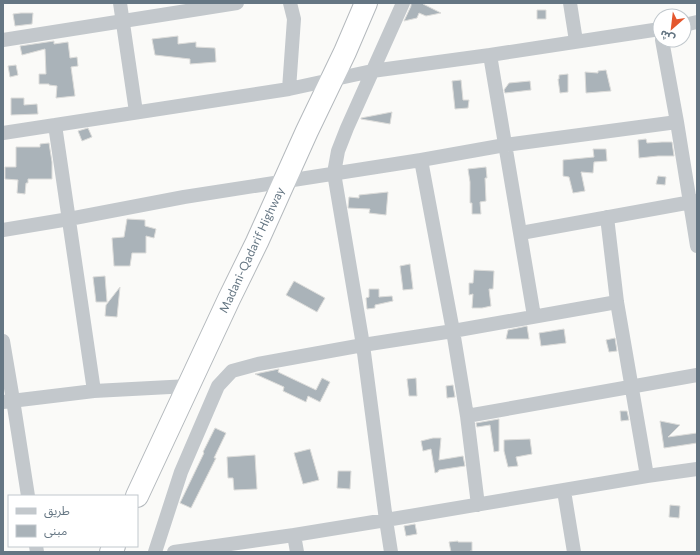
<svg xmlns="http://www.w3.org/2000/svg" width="700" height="555" viewBox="0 0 700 555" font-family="Commissioner,'Noto Sans Arabic',sans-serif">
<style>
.building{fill:#aab3b9;stroke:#dcdcda}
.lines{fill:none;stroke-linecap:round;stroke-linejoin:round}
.highway-casing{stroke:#b4b9bd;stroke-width:24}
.street{stroke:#c3c8cc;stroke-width:14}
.highway{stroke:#fff;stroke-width:22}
.labels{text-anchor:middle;stroke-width:4;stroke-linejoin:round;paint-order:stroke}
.street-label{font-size:12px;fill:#657683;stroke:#fff}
</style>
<rect width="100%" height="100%" fill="#fafaf8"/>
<path class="building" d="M 411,3 L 424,3 L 423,4 L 441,13 L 426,16 L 419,13 L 417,18 L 404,21 L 411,6 Z
M 537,10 L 546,10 L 546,19 L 537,19 Z
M 21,13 L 33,13 L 32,24 L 15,26 L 13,14 Z
M 178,36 L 178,44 L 196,42 L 196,47 L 215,48 L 216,62 L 190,64 L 190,59 L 155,55 L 152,39 Z
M 54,41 L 54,44 L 68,42 L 70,58 L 77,57 L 78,66 L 71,67 L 75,96 L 56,98 L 57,86 L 49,85 L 49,84 L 39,84 L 39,74 L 46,74 L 45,49 L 22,55 L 20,46 Z
M 16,65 L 18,75 L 10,77 L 8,66 Z
M 606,70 L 611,91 L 586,93 L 585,72 L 598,73 L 598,71 Z
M 568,74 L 568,92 L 560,93 L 558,79 L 559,79 L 559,75 Z
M 461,80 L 463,100 L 469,100 L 468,108 L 455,109 L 452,81 Z
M 530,81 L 531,90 L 505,93 L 504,90 L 509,83 Z
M 11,98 L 24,98 L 24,105 L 37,104 L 38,114 L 11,115 Z
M 392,112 L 390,124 L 361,119 L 361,118 Z
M 88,128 L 92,137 L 82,141 L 78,131 Z
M 646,139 L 647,143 L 662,142 L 672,142 L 674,156 L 658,156 L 639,158 L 638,140 Z
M 49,143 L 52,162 L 52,179 L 28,179 L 28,183 L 26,183 L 25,194 L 17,193 L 18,180 L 5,179 L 5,167 L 16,167 L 16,147 L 40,147 L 40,144 Z
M 593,149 L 606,149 L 607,161 L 594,162 L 593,173 L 581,172 L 585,191 L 573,193 L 569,177 L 563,176 L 563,160 L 594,157 Z
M 486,167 L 487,178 L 485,178 L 486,201 L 480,202 L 481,214 L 472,214 L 472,203 L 470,203 L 470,182 L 468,169 Z
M 658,176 L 666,177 L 665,185 L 656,184 Z
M 388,192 L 386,215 L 369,213 L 370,209 L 348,208 L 349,197 L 359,198 L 359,195 Z
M 127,219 L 145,220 L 145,226 L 156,229 L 154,238 L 146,236 L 146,253 L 132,253 L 130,266 L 114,266 L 112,238 L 124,237 Z
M 410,264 L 413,289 L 403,290 L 400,266 Z
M 474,270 L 494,271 L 493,289 L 489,289 L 491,306 L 482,308 L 472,308 L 473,294 L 469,295 L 469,283 L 473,283 Z
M 105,276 L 107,302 L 96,302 L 93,277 Z
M 294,281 L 325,298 L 317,312 L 286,295 Z
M 120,287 L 117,317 L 105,316 L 106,305 Z
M 369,289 L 379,289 L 379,297 L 392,296 L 393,301 L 375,305 L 375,308 L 367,309 L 366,298 L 369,297 Z
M 527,326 L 529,339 L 506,339 L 508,330 Z
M 564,329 L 566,343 L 541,346 L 539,333 Z
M 615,338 L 617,351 L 609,352 L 606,340 Z
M 279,369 L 278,372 L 316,390 L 322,378 L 330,382 L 320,402 L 308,396 L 306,402 L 283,391 L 284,387 L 255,374 Z
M 416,378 L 417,396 L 409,396 L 407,379 Z
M 453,385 L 455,397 L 447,398 L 446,386 Z
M 620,411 L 627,411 L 629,420 L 621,421 Z
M 499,419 L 499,451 L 494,452 L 490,425 L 477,427 L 476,423 Z
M 660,421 L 680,425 L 668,437 L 697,433 L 697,443 L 664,448 Z
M 215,428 L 226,433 L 214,458 L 216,458 L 191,508 L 180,503 L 204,453 L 203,452 Z
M 433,438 L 441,438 L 439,460 L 463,456 L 465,466 L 439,470 L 438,472 L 435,473 L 431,449 L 423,451 L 421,441 Z
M 530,439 L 532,454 L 516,457 L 518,466 L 508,467 L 504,451 L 504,440 Z
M 310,449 L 319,480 L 303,484 L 294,453 Z
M 255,455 L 257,489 L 234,490 L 233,478 L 228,478 L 227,457 Z
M 338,471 L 351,471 L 350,489 L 337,488 Z
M 670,505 L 680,506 L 679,518 L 669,517 Z
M 415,524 L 417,534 L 406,536 L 404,526 Z
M 458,541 L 458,542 L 472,542 L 472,551 L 470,551 L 470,552 L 451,552 L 449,542 Z"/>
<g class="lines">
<g class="highway-casing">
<path id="highway" d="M 137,496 L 229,299 L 257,242 L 307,131 L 345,52 L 366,3
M 111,552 L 114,546"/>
</g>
<path class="street" d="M 120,3 L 136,112
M 570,3 L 576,41
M 684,25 L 697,22
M 3,40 L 237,3
M 662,40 L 677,122 L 697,246
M 490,55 L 534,316
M 289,89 L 294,19 L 290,3
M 55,125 L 94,391
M 3,133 L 289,89 L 372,71 L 490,55 L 660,29
M 421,160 L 453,331 L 467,416 L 478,505
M 607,217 L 617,302 L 647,476
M 3,230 L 69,219 L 184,197 L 421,160 L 505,145 L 677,122
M 521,233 L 697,201
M 3,341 L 13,400 L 28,496
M 3,402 L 94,391 L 189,386
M 467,416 L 697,375
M 564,491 L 574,552
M 294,535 L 297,552
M 36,546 L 37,552
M 155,552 L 181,472 L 218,386 L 232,371 L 258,364 L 363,345 L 453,331 L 617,302
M 174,552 L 294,535 L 386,520 L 647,476 L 697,469
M 391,552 L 386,520 L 363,345 L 334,173 L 338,151 L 347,128 L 403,3"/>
<use href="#highway" class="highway"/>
</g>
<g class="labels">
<g class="street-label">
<text transform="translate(252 250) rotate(-65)" y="4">Madani-Qadarif Highway</text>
</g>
</g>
<rect width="700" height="555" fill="none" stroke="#657683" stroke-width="8"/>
<rect x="8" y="495" width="130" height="52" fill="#ffffff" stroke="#c1c8cd"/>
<rect x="16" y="508" width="20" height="6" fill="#c3c8cc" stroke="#c1c8cd"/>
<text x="44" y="515" font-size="12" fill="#657683">طريق</text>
<rect x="16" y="525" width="20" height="12" fill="#aab3b9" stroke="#c1c8cd"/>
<text x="44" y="535" font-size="12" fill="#657683">مبنى</text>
<g transform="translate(672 28) rotate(208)"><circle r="19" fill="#ffffff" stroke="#c1c8cd"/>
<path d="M0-3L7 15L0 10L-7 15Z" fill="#e4572e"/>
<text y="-6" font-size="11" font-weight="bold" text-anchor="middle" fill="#657683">ش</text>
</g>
</svg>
